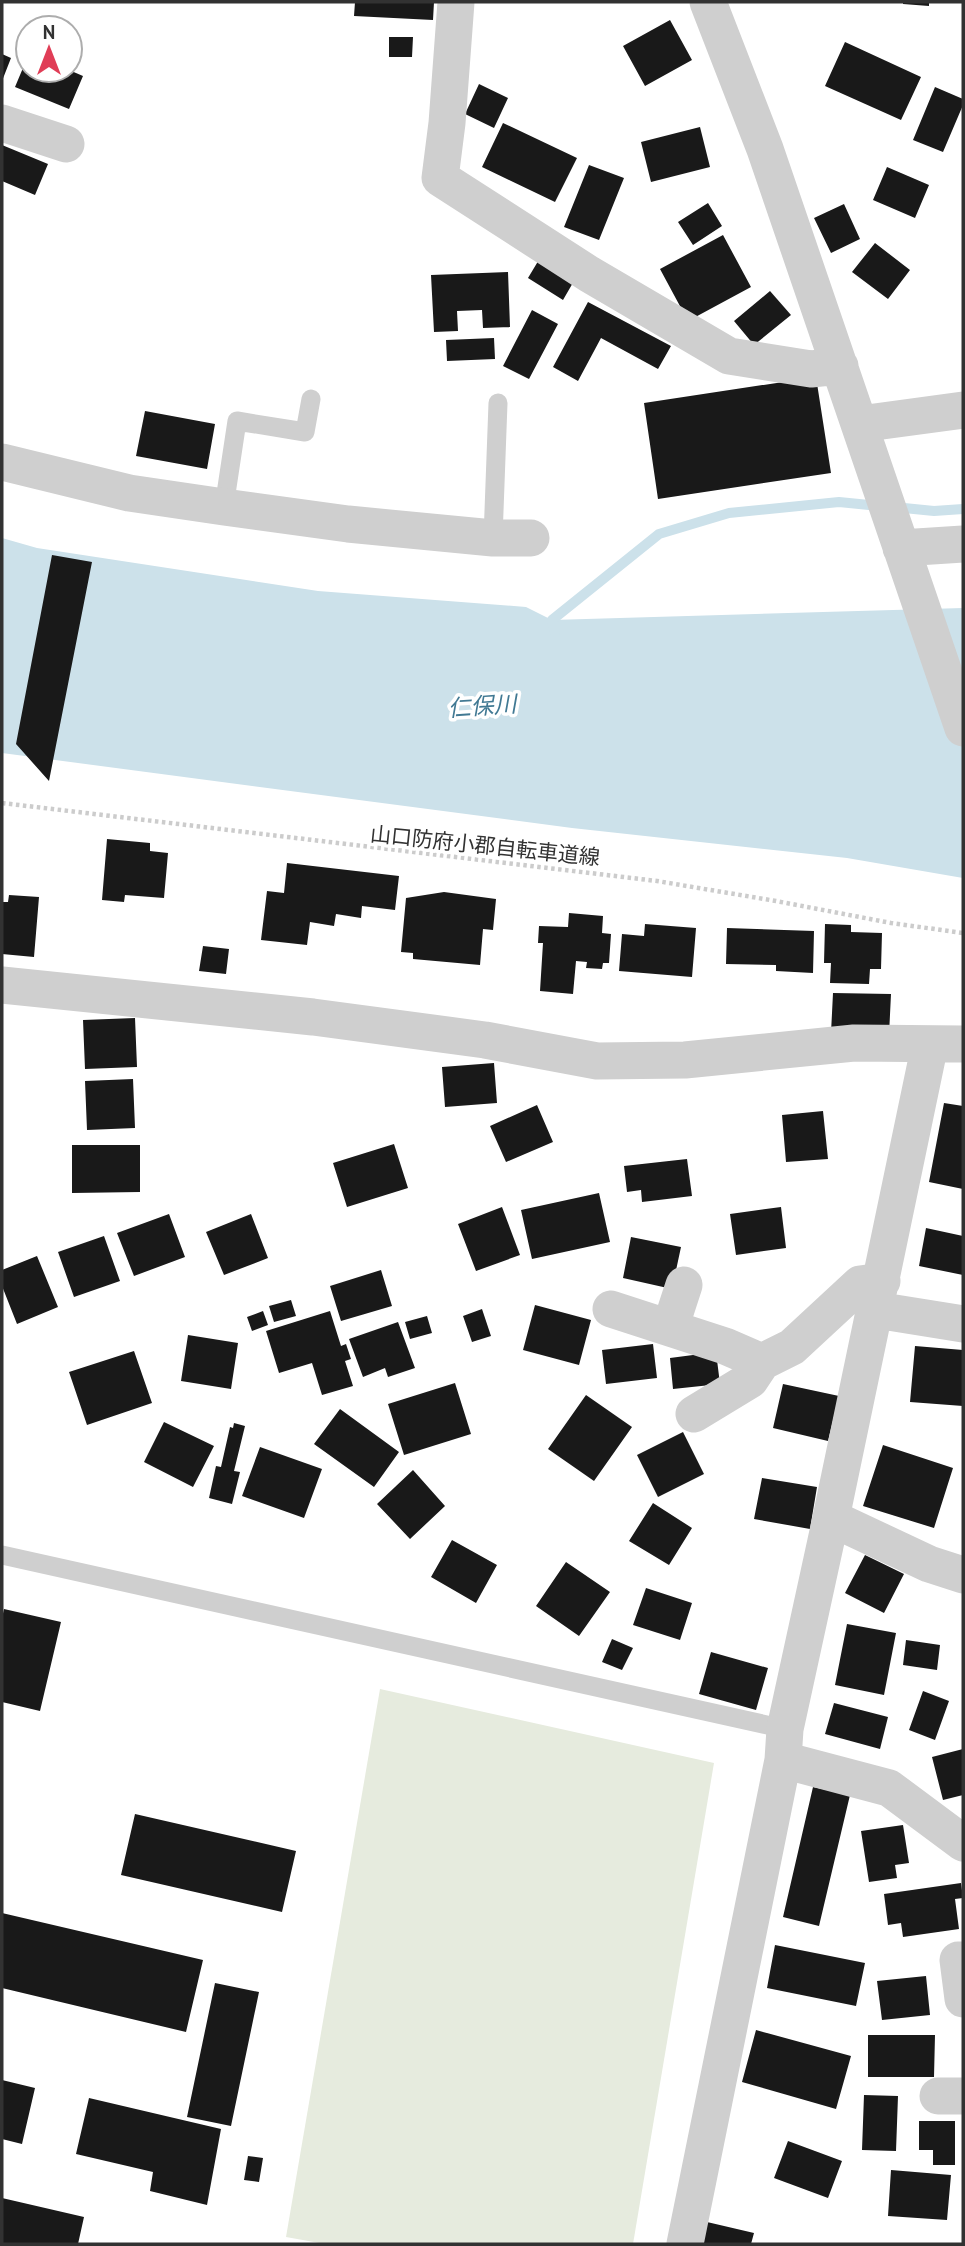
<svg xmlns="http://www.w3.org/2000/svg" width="965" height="2246" viewBox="0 0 965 2246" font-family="'PT Sans','Noto Sans JP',sans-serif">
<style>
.green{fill:#e6ebde}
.water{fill:#cce1ea}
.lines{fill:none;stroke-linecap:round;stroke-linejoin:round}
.stream{stroke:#cce1ea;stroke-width:10}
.building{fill:#191919}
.path{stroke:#ccc;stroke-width:4.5;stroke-dasharray:3.5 3.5;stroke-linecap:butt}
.lane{stroke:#cfcfcf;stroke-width:19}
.street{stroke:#cfcfcf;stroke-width:37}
.labels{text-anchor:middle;stroke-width:7;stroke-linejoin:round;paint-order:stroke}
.street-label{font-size:21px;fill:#323232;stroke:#fff}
.water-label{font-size:23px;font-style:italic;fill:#417993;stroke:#fff}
</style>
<rect width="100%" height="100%" fill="#fff"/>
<path class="green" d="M 380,1689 L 714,1763 L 633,2244 L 325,2244 L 286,2237 Z"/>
<path class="water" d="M 2,538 L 37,548 L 318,591 L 526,607 L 552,620 L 963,608 L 963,878 L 847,858 L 572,828 L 2,753 Z"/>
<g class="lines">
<path class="stream" d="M 894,507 L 934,511 L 963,509
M 555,632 L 552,620 L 659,534 L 729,513 L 839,502 L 879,506"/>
</g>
<path class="building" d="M 355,2 L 434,2 L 433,20 L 354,16 Z
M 903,2 L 929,2 L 929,6 L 903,4 Z
M 670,20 L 692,60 L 645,86 L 623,46 Z
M 389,37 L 413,37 L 412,57 L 389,57 Z
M 845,42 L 921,77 L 901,120 L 825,86 Z
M 2,54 L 11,58 L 2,81 Z
M 28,56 L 28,70 L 69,70 L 83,76 L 69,109 L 15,87 Z
M 479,84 L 508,98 L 494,128 L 465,114 Z
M 935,87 L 963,99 L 963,105 L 943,152 L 913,140 Z
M 503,123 L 577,158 L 555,202 L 482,167 Z
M 700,127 L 710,167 L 651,182 L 641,142 Z
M 2,145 L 48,164 L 35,195 L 2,181 Z
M 589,165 L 624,178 L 599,240 L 564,227 Z
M 887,167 L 929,185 L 915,218 L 873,200 Z
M 708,203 L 722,226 L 693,245 L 678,222 Z
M 844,204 L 860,239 L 831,253 L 814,218 Z
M 723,235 L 751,287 L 688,321 L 660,269 Z
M 875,243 L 910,270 L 888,299 L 852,272 Z
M 543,253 L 578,274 L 563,300 L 528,278 Z
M 508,272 L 510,327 L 483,328 L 482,310 L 457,311 L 458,331 L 434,332 L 431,275 Z
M 770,291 L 791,315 L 754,345 L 734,321 Z
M 588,302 L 671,346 L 658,369 L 601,338 L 578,381 L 553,367 Z
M 532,310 L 558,324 L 529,379 L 503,366 Z
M 494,338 L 495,359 L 447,361 L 446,340 Z
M 816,377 L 831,473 L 658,499 L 644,403 Z
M 145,411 L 215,424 L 207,469 L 136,456 Z
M 52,555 L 92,562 L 49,781 L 16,744 Z
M 107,839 L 150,843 L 150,851 L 168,853 L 164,898 L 125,895 L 124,902 L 102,900 Z
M 287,863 L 399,876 L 395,910 L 362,906 L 361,918 L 336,914 L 334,926 L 310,922 L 307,945 L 261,940 L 267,891 L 284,893 Z
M 444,892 L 496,899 L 493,930 L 483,929 L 480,965 L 413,959 L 413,953 L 401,952 L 406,898 Z
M 9,895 L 39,897 L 34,957 L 2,954 L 2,902 L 8,902 Z
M 569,913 L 603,916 L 602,933 L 611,934 L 609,963 L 603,963 L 602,969 L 586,968 L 587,962 L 576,961 L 573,994 L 540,991 L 543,943 L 538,943 L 539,926 L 568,927 Z
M 645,924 L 696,928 L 692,977 L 619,971 L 622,934 L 644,936 Z
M 825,924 L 851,925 L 851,932 L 882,933 L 881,969 L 870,969 L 869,984 L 830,983 L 831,963 L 824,963 Z
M 727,928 L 814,931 L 813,973 L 776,971 L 776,965 L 726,964 Z
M 203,946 L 229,949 L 226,974 L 199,971 Z
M 833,993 L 891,994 L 889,1035 L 831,1033 Z
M 135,1018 L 137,1067 L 85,1069 L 83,1020 Z
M 494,1063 L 497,1103 L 445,1107 L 442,1067 Z
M 133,1079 L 135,1128 L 87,1130 L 85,1081 Z
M 944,1103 L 963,1106 L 963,1189 L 929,1182 Z
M 537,1105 L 553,1142 L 506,1162 L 490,1126 Z
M 823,1111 L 828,1159 L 786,1162 L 782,1115 Z
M 394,1144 L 408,1188 L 347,1207 L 333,1163 Z
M 72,1145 L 140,1145 L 140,1192 L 72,1193 Z
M 687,1159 L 692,1196 L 642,1202 L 641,1190 L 627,1192 L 624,1166 Z
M 599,1193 L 610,1242 L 532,1259 L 521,1210 Z
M 502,1207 L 520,1255 L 476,1271 L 458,1224 Z
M 781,1207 L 786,1248 L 736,1255 L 730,1214 Z
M 169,1214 L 185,1257 L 134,1276 L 117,1233 Z
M 251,1214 L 268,1258 L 224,1275 L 206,1232 Z
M 926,1228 L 963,1236 L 963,1275 L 919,1266 Z
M 104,1236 L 120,1281 L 74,1297 L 58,1252 Z
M 631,1237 L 681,1247 L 672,1289 L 623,1278 Z
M 37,1256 L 58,1307 L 17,1324 L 2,1286 L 2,1270 Z
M 381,1270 L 392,1306 L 341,1321 L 330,1286 Z
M 291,1300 L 296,1316 L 274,1322 L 269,1306 Z
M 535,1305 L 591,1320 L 579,1365 L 523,1350 Z
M 482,1309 L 491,1336 L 472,1342 L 463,1316 Z
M 263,1311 L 268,1325 L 252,1331 L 247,1317 Z
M 330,1311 L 341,1346 L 346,1344 L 351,1359 L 345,1361 L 353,1386 L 322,1395 L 312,1363 L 279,1373 L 266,1331 Z
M 427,1316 L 432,1333 L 410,1339 L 405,1322 Z
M 398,1322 L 415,1368 L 388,1377 L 385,1368 L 363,1377 L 349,1339 Z
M 188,1335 L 238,1343 L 231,1389 L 181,1381 Z
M 653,1344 L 657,1378 L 606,1384 L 602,1350 Z
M 915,1346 L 963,1350 L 963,1406 L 910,1402 Z
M 134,1351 L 152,1403 L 87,1425 L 69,1372 Z
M 716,1352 L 720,1384 L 673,1389 L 670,1358 Z
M 455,1383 L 471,1434 L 404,1455 L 388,1404 Z
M 783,1384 L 839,1396 L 828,1441 L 773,1428 Z
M 586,1395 L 632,1427 L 594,1481 L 548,1449 Z
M 340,1409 L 399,1452 L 374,1487 L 314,1444 Z
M 164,1422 L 214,1446 L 193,1487 L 144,1462 Z
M 234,1423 L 245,1426 L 234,1471 L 240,1472 L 232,1504 L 209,1498 L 216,1466 L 221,1467 L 230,1427 L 233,1428 Z
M 683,1432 L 704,1474 L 658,1497 L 637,1455 Z
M 883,1445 L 953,1468 L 934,1528 L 863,1506 Z
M 260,1447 L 322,1469 L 304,1518 L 242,1496 Z
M 413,1470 L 445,1506 L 410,1539 L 377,1504 Z
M 762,1478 L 817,1487 L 810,1529 L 754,1519 Z
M 653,1503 L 692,1528 L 669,1565 L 629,1541 Z
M 452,1540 L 497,1565 L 476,1603 L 431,1577 Z
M 865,1555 L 904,1574 L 884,1613 L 845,1593 Z
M 566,1562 L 610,1592 L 579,1636 L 536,1606 Z
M 646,1588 L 692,1603 L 680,1640 L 633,1625 Z
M 4,1609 L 61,1622 L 40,1711 L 2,1702 L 2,1618 Z
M 847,1624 L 896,1633 L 884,1695 L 835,1685 Z
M 612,1639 L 633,1648 L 622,1670 L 602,1662 Z
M 906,1640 L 940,1645 L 937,1670 L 903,1665 Z
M 711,1652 L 768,1668 L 756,1710 L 699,1694 Z
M 923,1691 L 949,1701 L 935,1740 L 909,1730 Z
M 834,1703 L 888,1717 L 880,1749 L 825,1734 Z
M 963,1749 L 963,1795 L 943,1800 L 932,1757 Z
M 813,1787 L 850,1795 L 819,1926 L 783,1917 Z
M 135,1814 L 296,1851 L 282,1912 L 121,1875 Z
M 903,1825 L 909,1863 L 895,1865 L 897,1878 L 869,1882 L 861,1831 Z
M 961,1883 L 963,1898 L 955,1899 L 959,1929 L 903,1937 L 901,1923 L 888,1925 L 884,1894 Z
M 2,1913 L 203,1960 L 186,2032 L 2,1988 Z
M 775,1945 L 865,1963 L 856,2006 L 767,1988 Z
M 926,1976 L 930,2015 L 882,2020 L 877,1981 Z
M 215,1983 L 259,1992 L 231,2126 L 187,2117 Z
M 756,2030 L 851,2056 L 836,2109 L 742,2082 Z
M 868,2035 L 935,2035 L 934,2077 L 868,2077 Z
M 2,2080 L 35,2088 L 22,2144 L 2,2139 Z
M 864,2095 L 898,2096 L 896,2151 L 862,2150 Z
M 89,2098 L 221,2129 L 207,2205 L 150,2191 L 153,2172 L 76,2154 Z
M 919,2121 L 955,2121 L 955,2165 L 933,2165 L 933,2150 L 919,2150 Z
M 788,2141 L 842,2161 L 828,2198 L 774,2178 Z
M 248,2156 L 263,2158 L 259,2182 L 244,2180 Z
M 891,2170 L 951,2175 L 947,2220 L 888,2216 Z
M 2,2198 L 84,2217 L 78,2244 L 2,2244 Z
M 707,2222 L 754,2233 L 751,2244 L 701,2244 Z"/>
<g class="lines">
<path class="path" d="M 2,803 L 657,881 L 776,901 L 891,923 L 963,933"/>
<path class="lane" d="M 224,507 L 237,421 L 305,432 L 311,399
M 493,538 L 498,403
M 2,1555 L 785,1729"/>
<path class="street" d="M 456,2 L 447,123 L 440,178 L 589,274 L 729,356 L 811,369 L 840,366
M 708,2 L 765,149 L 963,728
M 2,123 L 66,144
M 860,424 L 963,410
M 2,462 L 129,493 L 224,507 L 348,524 L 493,538 L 531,538
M 901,548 L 963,544
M 2,985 L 313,1017 L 485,1040 L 597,1061 L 685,1060 L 854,1043 L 963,1044
M 611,1309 L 725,1346 L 762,1362 L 792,1347 L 860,1284 L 882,1281
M 876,1310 L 963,1324
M 670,1328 L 684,1285
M 694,1414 L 750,1380 L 762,1362
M 831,1518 L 929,1564 L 963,1575
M 783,1760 L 889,1788 L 963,1843
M 963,1960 L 958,1960 L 963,1999
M 938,2096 L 963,2096
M 685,2244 L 783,1760 L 785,1729 L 831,1518 L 930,1044"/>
</g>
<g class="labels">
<g class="street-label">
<text transform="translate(485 846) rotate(6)" y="7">山口防府小郡自転車道線</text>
</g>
<g class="water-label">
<text transform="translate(482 706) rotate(-4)" y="8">仁保川</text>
</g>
</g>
<rect width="965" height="2246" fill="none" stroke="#323232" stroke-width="7"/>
<g transform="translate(49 49)"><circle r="33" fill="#ffffff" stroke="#adadad" stroke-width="2"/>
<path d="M0-5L12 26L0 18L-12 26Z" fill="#e03d56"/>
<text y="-10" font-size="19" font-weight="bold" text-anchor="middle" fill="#323232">N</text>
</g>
</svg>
